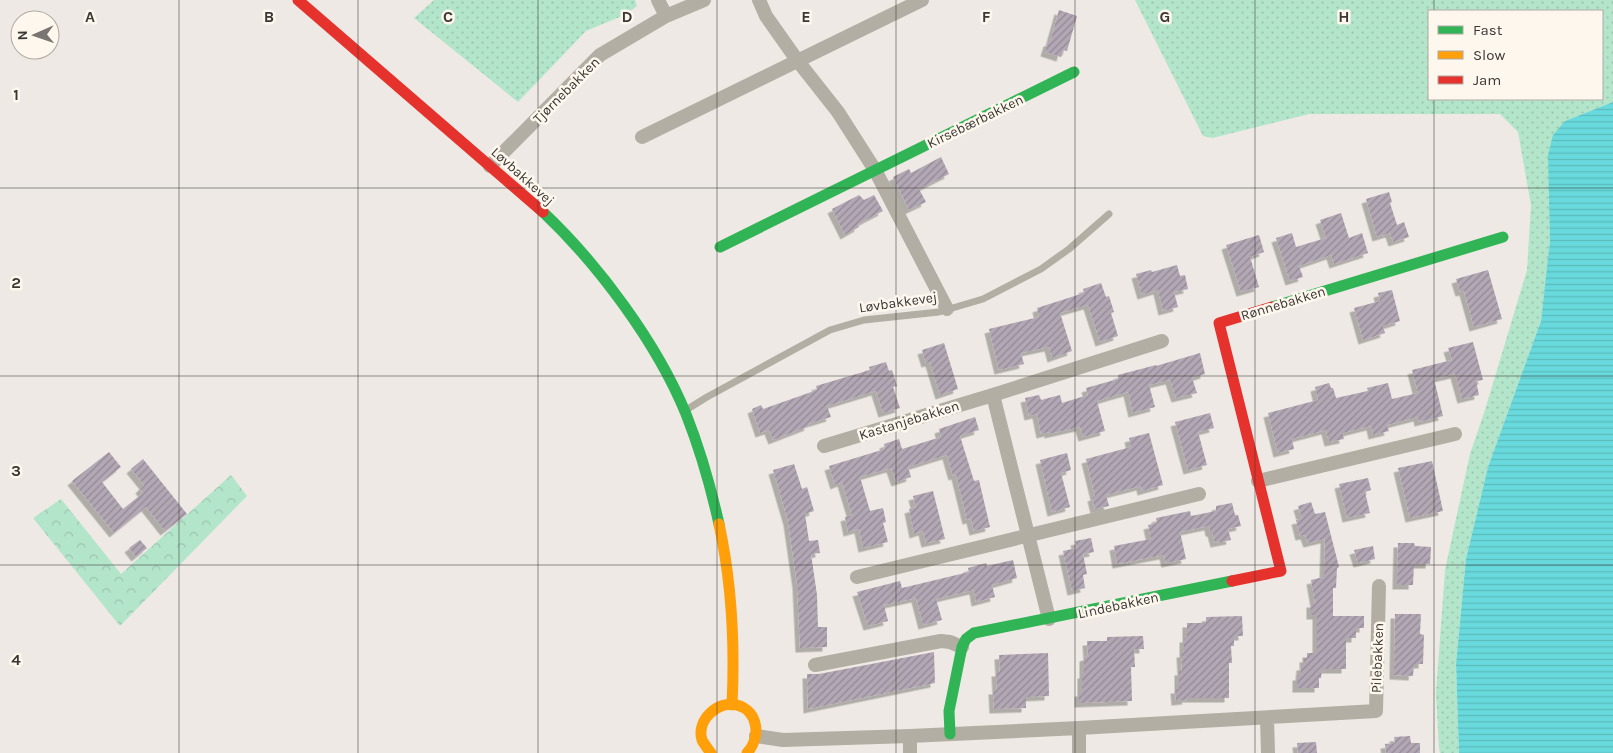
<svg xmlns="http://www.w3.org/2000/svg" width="1613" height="753" viewBox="0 0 1613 753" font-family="Karla,sans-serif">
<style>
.grass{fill:url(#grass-dots);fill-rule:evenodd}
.forest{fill:url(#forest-crowns)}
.water{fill:url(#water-rules)}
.building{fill:url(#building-hatch);filter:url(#shadow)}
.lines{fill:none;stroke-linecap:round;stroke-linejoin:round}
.lane{stroke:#b2aea3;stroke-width:7}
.street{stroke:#b2aea3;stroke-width:14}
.fast{stroke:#30b455;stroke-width:11}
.slow{stroke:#ff9f0a;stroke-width:11}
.jam{stroke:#e5322d;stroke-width:11}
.grid{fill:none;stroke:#3a3734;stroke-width:1;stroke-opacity:0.55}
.labels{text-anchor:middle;stroke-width:5;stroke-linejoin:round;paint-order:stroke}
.street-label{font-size:14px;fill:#3a3734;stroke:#fef7ee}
.grid-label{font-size:16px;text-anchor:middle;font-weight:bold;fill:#3a3734;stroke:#fef7ee;stroke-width:5;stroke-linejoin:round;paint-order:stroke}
</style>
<defs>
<pattern id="grass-dots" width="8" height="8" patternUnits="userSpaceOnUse" patternTransform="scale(1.25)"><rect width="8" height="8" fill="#b3e5cb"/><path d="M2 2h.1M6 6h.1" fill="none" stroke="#9bc5af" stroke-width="1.8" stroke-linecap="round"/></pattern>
<pattern id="forest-crowns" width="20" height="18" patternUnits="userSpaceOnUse" patternTransform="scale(1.25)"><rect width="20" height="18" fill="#b3e5cb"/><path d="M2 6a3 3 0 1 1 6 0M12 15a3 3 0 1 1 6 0" fill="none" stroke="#9bc5af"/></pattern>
<pattern id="water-rules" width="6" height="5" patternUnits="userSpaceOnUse" patternTransform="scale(1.25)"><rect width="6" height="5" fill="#68d9dc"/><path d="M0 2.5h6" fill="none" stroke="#5bbbbd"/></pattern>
<pattern id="building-hatch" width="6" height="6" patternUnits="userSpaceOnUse" patternTransform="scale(1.25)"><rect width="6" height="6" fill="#b2a7b4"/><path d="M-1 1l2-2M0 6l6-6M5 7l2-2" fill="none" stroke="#928993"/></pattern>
<filter id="shadow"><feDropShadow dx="-4.5" dy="4.5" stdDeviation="0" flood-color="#0004"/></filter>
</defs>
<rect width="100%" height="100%" fill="#eee9e4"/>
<path class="grass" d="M 434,0 L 635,0 L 637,6 L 627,14 L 586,31 L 518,102 L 414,18 Z
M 1135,0 L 1613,0 L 1613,102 L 1565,121 L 1541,321 L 1488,467 L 1466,559 L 1456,664 L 1459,753 L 1440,753 L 1439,748 L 1436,693 L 1445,570 L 1470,454 L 1485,410 L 1527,270 L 1531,205 L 1518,132 L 1500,114 L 1309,114 L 1212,138 L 1203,136 ZM 1429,11 L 1602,11 L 1602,99 L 1429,99 Z"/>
<path class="forest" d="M 231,475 L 247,496 L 120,626 L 33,518 L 61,499 L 121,574 Z"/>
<path class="water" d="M 1613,102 L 1613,753 L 1459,753 L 1456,664 L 1466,559 L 1488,467 L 1541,321 L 1550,241 L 1548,155 L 1553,135 L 1565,121 Z"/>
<path class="building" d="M 1059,10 L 1077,16 L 1067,51 L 1063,50 L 1061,57 L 1045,52 L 1048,42 L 1050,42 Z
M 941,157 L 949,174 L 919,189 L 926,202 L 909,210 L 893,177 L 909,169 L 911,173 Z
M 1389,192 L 1392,202 L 1390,203 L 1397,225 L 1404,222 L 1409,237 L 1393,242 L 1390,233 L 1377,237 L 1366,199 Z
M 859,195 L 864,200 L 874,195 L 883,211 L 858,224 L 859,227 L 845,235 L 832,209 Z
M 1341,213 L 1349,238 L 1362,233 L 1368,253 L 1334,264 L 1331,255 L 1299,266 L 1303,277 L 1290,281 L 1276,238 L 1292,233 L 1296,247 L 1326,238 L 1320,220 Z
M 1259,235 L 1264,252 L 1250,257 L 1259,287 L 1241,292 L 1226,245 Z
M 1177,265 L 1180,276 L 1185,275 L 1188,289 L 1174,292 L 1178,307 L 1163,311 L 1158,290 L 1142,295 L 1136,274 L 1151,270 L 1152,272 Z
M 1488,270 L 1502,319 L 1474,327 L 1464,291 L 1460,292 L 1456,279 Z
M 1101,283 L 1106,297 L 1109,296 L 1114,312 L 1111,313 L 1118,336 L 1100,342 L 1088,305 L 1060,313 L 1072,351 L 1052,358 L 1049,347 L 1021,353 L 1024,364 L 999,370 L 989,329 L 1039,317 L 1037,308 L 1084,293 L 1083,289 Z
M 1392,290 L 1400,321 L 1383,326 L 1385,333 L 1363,340 L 1354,308 L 1380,301 L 1378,293 Z
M 1473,342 L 1483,380 L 1476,381 L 1479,395 L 1462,399 L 1455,374 L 1434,379 L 1443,416 L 1419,422 L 1418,417 L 1387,425 L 1389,431 L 1373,435 L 1371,426 L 1343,433 L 1344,439 L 1329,442 L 1326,430 L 1292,439 L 1294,449 L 1278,453 L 1268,413 L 1318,400 L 1315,387 L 1329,383 L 1331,388 L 1333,388 L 1336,398 L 1368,391 L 1367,388 L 1388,383 L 1392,399 L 1418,393 L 1412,370 L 1452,360 L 1448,348 Z
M 944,343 L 958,389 L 940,395 L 930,362 L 926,363 L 922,350 Z
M 1200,353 L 1205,374 L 1192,378 L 1197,393 L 1176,398 L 1170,380 L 1149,385 L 1155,407 L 1133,413 L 1128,392 L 1097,401 L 1105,431 L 1083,437 L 1080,427 L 1049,434 L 1049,432 L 1041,434 L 1037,414 L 1029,416 L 1025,398 L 1039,395 L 1041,400 L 1060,395 L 1062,403 L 1088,395 L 1086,388 L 1118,379 L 1118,375 L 1156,365 L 1156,366 Z
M 886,362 L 889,371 L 892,370 L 897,386 L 893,387 L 900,408 L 883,413 L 876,391 L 827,406 L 831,417 L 808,424 L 809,426 L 773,440 L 769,430 L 760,433 L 752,409 L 761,405 L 763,409 L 817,390 L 816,386 L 870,370 L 869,367 Z
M 1210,413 L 1214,428 L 1198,432 L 1207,465 L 1188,470 L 1175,422 Z
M 975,417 L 979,430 L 960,436 L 974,481 L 979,480 L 990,527 L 974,531 L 971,519 L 967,520 L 956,475 L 953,476 L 947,455 L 908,467 L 911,477 L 896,482 L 891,468 L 860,477 L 870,511 L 883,508 L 886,522 L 883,523 L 888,542 L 863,548 L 859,529 L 848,532 L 845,517 L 852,515 L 842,482 L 835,485 L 829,466 L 885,449 L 884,444 L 899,439 L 902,449 L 941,437 L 939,429 Z
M 1149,433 L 1163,485 L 1142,491 L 1141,486 L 1106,495 L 1109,506 L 1095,509 L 1092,497 L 1095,496 L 1086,459 L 1131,447 L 1129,438 Z
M 109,452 L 121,467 L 102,482 L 123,509 L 143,493 L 140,489 L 144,485 L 131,469 L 143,459 L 187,514 L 165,531 L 146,507 L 114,533 L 72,481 Z
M 1067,453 L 1071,470 L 1061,473 L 1070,507 L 1052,512 L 1040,460 Z
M 1432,461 L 1443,511 L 1410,518 L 1398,468 Z
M 794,464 L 802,489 L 807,487 L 814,511 L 805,514 L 809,541 L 818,540 L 820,553 L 811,554 L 817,595 L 818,627 L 827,627 L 827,647 L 800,648 L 797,584 L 788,521 L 773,470 Z
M 1368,478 L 1371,490 L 1365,492 L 1370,513 L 1347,518 L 1339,484 Z
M 933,491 L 945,539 L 926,543 L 923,531 L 914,534 L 909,509 L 916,507 L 913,496 Z
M 1311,502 L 1315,514 L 1325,512 L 1339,567 L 1337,568 L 1336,588 L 1333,588 L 1333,616 L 1364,616 L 1364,628 L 1356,628 L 1356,638 L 1346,638 L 1346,669 L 1322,669 L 1321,678 L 1319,678 L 1319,688 L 1297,688 L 1297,676 L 1300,676 L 1301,666 L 1304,666 L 1304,658 L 1307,658 L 1307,653 L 1317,653 L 1317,615 L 1311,615 L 1311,603 L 1315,603 L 1311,580 L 1324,577 L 1325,539 L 1308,543 L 1305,535 L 1300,536 L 1296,520 L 1302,519 L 1298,506 Z
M 1232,503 L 1235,515 L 1238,515 L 1241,526 L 1228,529 L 1231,540 L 1215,543 L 1212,532 L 1210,532 L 1209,526 L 1180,532 L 1186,559 L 1166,563 L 1164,555 L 1117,564 L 1114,546 L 1151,539 L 1148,525 L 1157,523 L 1156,518 L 1190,511 L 1191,516 L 1216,511 L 1216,506 Z
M 1091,538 L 1094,552 L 1083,554 L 1087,574 L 1083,575 L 1085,588 L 1072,591 L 1063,551 L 1077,548 L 1075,541 Z
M 140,540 L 147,548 L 136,557 L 129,548 Z
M 1398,543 L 1414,543 L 1415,546 L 1431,547 L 1430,564 L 1414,564 L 1413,585 L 1397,585 Z
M 1373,546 L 1375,559 L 1358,563 L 1354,550 Z
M 1013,560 L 1017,578 L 992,585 L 995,597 L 976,602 L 974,590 L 936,599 L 942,620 L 923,625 L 916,598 L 884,605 L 888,621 L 868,626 L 857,592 L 900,581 L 902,588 L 969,572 L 968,568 L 986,563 L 987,566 Z
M 1395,614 L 1421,614 L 1420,634 L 1424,635 L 1423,664 L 1414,664 L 1413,676 L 1394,675 Z
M 1242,616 L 1243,636 L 1234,636 L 1234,646 L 1231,646 L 1232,663 L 1229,663 L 1229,698 L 1186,698 L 1187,700 L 1176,701 L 1175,689 L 1179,689 L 1179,671 L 1182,671 L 1181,653 L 1184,653 L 1184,638 L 1187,638 L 1187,623 L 1206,623 L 1206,617 Z
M 1143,636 L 1144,649 L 1134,649 L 1135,667 L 1131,667 L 1132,701 L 1079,703 L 1079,692 L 1082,692 L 1082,674 L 1084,674 L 1084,657 L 1088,656 L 1087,641 L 1107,641 L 1107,637 Z
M 934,652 L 935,683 L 808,709 L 807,674 L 819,674 Z
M 1048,653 L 1049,696 L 1026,697 L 1026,708 L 994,709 L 993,690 L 997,690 L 996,672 L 1000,672 L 999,655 Z
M 1410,736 L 1411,743 L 1420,743 L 1420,753 L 1386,753 L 1385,744 L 1395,743 L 1394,737 Z
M 1316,742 L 1317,753 L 1298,753 L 1297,743 Z"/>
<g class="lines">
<path class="lane" d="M 686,410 L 707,397 L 830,330 L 864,320 L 939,312 L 983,299 L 1041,269 L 1069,249 L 1109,214"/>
<path class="street" d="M 658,0 L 666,16
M 759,0 L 766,16 L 797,60 L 838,112 L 875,170 L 947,309
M 642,137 L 922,0
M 490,166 L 600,55 L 666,16 L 704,0
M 993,395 L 1049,619
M 824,446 L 993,395 L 1162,341
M 1258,481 L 1455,434
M 857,577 L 1199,494
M 815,665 L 941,641 L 950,642 L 962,647
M 1267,718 L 1268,753
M 756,736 L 783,740 L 910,736 L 1079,728 L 1376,711 L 1379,586
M 910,736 L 910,753
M 1079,753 L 1079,728"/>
<path class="fast" d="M 543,212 C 598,264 657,343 686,414 C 699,447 711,488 719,524
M 720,247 L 1074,72
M 1272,307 L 1503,237
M 950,734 L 949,711 L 962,647 L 966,639 L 974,633 L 1232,581"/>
<path class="slow" d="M 719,524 C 732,584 735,644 732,705
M 711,753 C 708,749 704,744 702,740 C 696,720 718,700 737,705 C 759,711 761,738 747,753"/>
<path class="jam" d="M 298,0 L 543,212
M 1232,581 L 1281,571 L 1219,323 L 1272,307"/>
</g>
<path class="grid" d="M 179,0 L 179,753M 358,0 L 358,753M 538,0 L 538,753M 717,0 L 717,753M 896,0 L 896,753M 1075,0 L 1075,753M 1255,0 L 1255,753M 1434,0 L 1434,11M 1434,99 L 1434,753M 0,188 L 1613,188M 0,376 L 1613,376M 0,565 L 1613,565"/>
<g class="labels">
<g class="street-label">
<text transform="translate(566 90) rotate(-45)" y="5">Tjørnebakken</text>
<text transform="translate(975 121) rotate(-26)" y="5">Kirsebærbakken</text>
<text transform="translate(523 176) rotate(42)" y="5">Løvbakkevej</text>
<text transform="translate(898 302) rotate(-8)" y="5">Løvbakkevej</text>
<text transform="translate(1283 303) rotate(-17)" y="5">Rønnebakken</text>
<text transform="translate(909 420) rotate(-17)" y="5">Kastanjebakken</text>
<text transform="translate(1118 605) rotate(-12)" y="5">Lindebakken</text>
<text transform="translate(1377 658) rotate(-88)" y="5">Pilebakken</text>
</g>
</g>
<g class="grid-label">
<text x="90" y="22">A</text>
<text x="269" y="22">B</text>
<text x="448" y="22">C</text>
<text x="627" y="22">D</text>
<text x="806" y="22">E</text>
<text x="986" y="22">F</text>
<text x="1165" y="22">G</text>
<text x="1344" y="22">H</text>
<text x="16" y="100">1</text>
<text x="16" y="288">2</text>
<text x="16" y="476">3</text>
<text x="16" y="665">4</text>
</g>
<rect x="1428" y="10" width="175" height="90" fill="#fef7ee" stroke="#b0aaa4"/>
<rect x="1438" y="26" width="25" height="8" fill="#30b455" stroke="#b0aaa4"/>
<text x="1473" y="35" font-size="15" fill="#3a3734">Fast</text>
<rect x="1438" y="51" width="25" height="8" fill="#ff9f0a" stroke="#b0aaa4"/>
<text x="1473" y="60" font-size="15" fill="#3a3734">Slow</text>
<rect x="1438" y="76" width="25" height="8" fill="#e5322d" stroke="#b0aaa4"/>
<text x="1473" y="85" font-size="15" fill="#3a3734">Jam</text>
<g transform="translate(35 35) rotate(268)"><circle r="24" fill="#fef7ee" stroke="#b0aaa4"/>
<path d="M0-4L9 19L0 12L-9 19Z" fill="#797572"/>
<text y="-8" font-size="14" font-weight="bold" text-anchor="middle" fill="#3a3734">N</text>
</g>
</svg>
